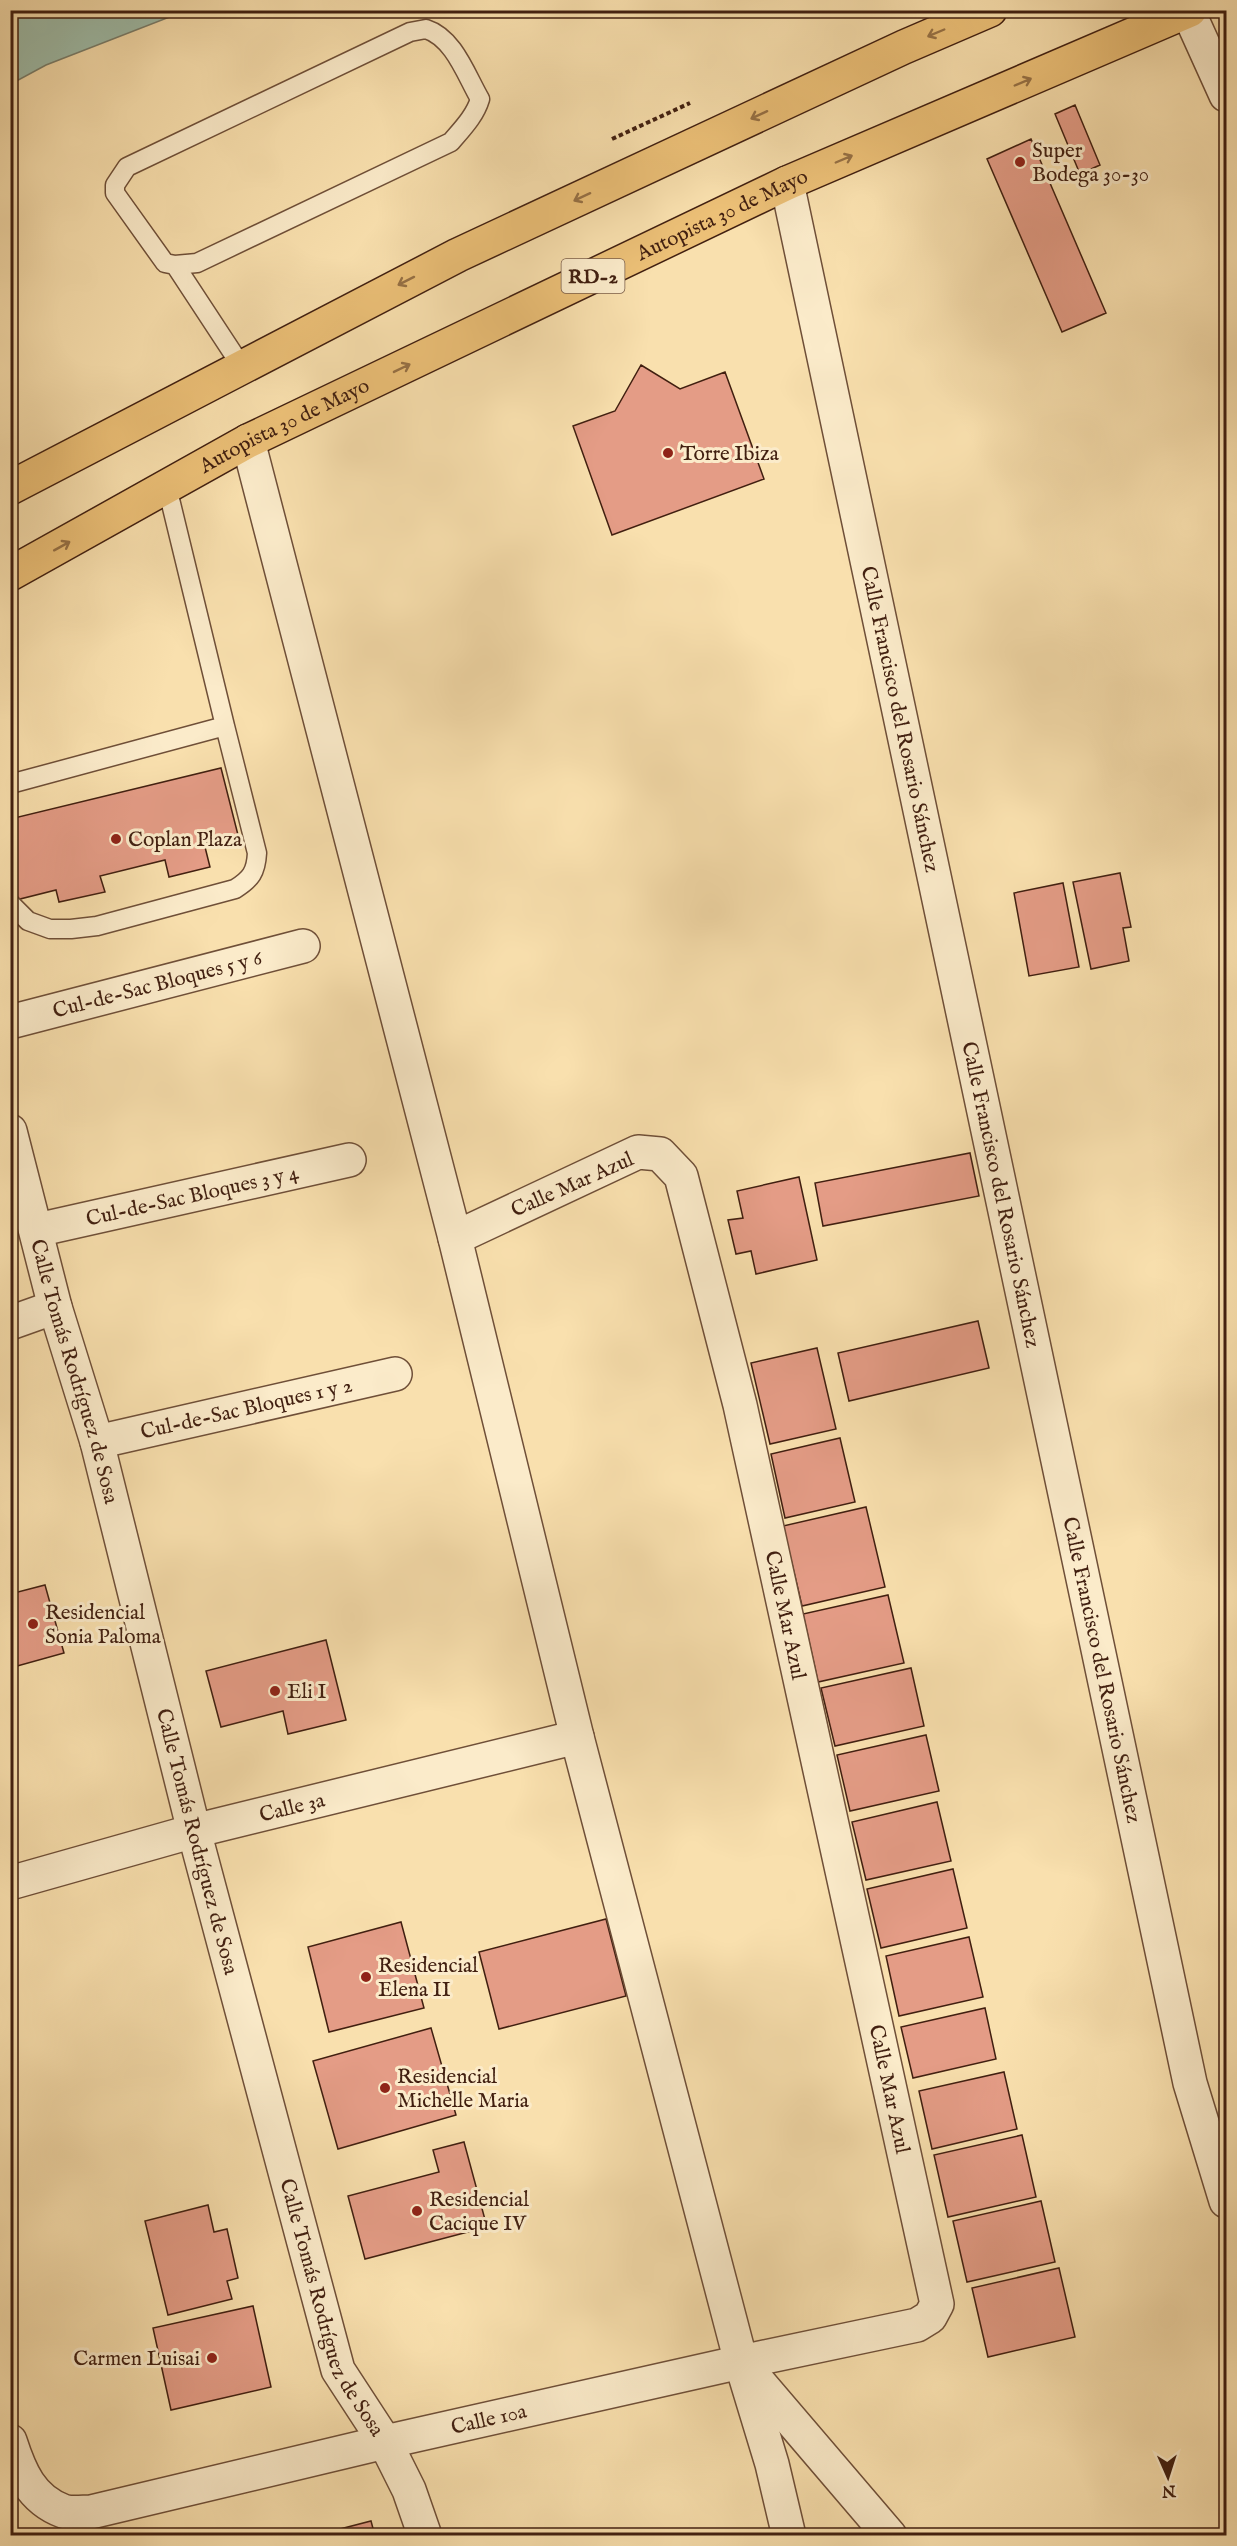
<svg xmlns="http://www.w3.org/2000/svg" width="1237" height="2546" viewBox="0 0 1237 2546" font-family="'IM FELL English',serif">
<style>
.water{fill:#9ebdaa;stroke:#797e6c;stroke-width:1.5}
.building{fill:#e49c86;stroke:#411f10;stroke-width:1.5}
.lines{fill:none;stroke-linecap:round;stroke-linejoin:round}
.lane-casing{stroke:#6f4f38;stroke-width:21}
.street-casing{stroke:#6f4f38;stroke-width:36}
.highway-casing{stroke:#411f10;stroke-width:36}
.path{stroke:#411f10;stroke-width:4;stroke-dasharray:4.5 3;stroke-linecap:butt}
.lane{stroke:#fbebca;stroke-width:18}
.street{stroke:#fbebca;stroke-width:33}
.highway{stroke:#ecc077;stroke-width:33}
.oneway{stroke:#967044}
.poi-dot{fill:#8f2418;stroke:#fbebca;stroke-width:2}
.labels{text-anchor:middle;stroke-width:6;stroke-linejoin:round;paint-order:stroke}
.shield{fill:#fbebca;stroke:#795c48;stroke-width:1.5}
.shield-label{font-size:20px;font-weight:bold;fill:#411f10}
.poi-label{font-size:21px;fill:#411f10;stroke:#fbebca;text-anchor:start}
.street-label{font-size:21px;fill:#411f10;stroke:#fbebca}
</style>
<rect width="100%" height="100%" fill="#f9e0ae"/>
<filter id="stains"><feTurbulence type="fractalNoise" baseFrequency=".00333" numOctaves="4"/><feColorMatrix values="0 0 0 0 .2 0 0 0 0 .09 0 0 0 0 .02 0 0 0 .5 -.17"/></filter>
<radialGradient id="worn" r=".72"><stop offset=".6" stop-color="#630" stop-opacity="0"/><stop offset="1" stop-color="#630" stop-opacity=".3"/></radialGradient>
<path class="water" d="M 11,10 L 185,10 L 185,11 L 46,65 L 11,84 Z"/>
<path class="building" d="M 1075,105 L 1100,165 L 1080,174 L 1055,114 Z
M 1031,139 L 1106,313 L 1062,332 L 987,159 Z
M 641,365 L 680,389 L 725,372 L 764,479 L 612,535 L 573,426 L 615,411 Z
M 221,768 L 238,835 L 204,843 L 210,867 L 169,877 L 165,860 L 100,876 L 105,892 L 59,902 L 56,890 L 16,900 L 10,879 L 10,819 Z
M 1120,873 L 1131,927 L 1123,928 L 1129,961 L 1091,969 L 1073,882 Z
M 1063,883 L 1079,967 L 1029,976 L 1014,893 Z
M 970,1153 L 979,1196 L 823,1226 L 815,1183 Z
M 799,1177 L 817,1260 L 756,1274 L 751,1251 L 736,1254 L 728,1220 L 743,1218 L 737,1191 Z
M 978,1321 L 989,1368 L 849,1401 L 838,1353 Z
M 817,1348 L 836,1429 L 770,1444 L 751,1363 Z
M 840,1438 L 855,1502 L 785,1518 L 771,1454 Z
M 866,1507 L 885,1587 L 802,1606 L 783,1526 Z
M 45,1585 L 64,1653 L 10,1668 L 10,1594 Z
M 888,1595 L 904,1663 L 818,1682 L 803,1614 Z
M 326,1640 L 346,1720 L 288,1734 L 283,1711 L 221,1727 L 206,1671 Z
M 911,1668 L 924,1726 L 835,1746 L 821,1688 Z
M 926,1735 L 939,1791 L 850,1811 L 837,1755 Z
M 937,1802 L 951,1861 L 866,1880 L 852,1822 Z
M 953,1869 L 967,1928 L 881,1948 L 867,1889 Z
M 606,1919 L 626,1996 L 499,2029 L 479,1952 Z
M 401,1922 L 424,2008 L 329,2032 L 308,1947 Z
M 969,1937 L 983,1997 L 899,2016 L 886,1956 Z
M 985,2008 L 996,2059 L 913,2078 L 901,2027 Z
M 431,2028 L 456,2115 L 338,2149 L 313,2061 Z
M 1004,2072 L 1017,2129 L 932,2149 L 919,2091 Z
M 1022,2135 L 1036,2197 L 948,2217 L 934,2155 Z
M 464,2142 L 487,2227 L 365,2259 L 348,2196 L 439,2172 L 433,2150 Z
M 1041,2201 L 1055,2262 L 967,2282 L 953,2221 Z
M 208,2205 L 214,2232 L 227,2229 L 238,2278 L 227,2281 L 232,2299 L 168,2315 L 145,2221 Z
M 1059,2268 L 1075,2337 L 988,2357 L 972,2288 Z
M 253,2306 L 271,2387 L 171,2410 L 153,2328 Z
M 371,2521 L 375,2536 L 313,2536 Z"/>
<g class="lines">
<g class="lane-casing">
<path id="lane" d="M 426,29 C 454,38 466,75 480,99 C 475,116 462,129 451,142 L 197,263 L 175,265 L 165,263 L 115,193 L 115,185 L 127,167 L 410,32 Z
M 175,265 L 242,367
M 167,487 L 225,726
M 10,784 L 225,726 L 257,853 C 256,872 251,879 235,889 L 97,926 L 71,929 L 50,929 L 28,921 L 10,903"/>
</g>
<g class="street-casing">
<g id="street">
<path d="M 1188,11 L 1226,95"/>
<path id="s1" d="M 787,183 L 1190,2083 L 1226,2201"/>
<path d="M 248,441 L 455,1238 L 577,1737 L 741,2362 L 772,2464 L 789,2536"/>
<path id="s2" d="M 10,1022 L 303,946"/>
<path id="s3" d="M 10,1131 L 55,1307 L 97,1442 L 194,1831 L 338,2370 L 385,2442 L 409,2490 L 425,2536"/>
<path id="s4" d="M 37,1230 L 349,1160"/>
<path d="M 10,1323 L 55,1307"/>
<path id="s5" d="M 97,1442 L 395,1374"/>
<path id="s6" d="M 10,1883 L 194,1831 L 577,1737"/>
<path d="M 749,2371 L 890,2536"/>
<path id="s7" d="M 10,2441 C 20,2472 31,2499 63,2511 C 71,2514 83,2512 91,2512 L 385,2442 L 741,2362 L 917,2325 L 930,2317 L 937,2304 L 740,1405 L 681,1176 L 660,1154 L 638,1152 L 455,1238"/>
</g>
</g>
<g class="highway-casing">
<g id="highway">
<path d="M 10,488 L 458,255 L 904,47 L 990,10"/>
<path id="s8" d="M 10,574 L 248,441 L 787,183 L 1190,10"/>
</g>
</g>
<path class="path" d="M 612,139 L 690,103"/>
<use href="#lane" class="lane"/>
<use href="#street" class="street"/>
<use href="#highway" class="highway"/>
</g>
<defs><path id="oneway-shaft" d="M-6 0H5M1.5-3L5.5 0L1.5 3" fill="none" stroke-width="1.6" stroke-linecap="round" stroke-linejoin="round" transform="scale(1.5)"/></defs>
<g class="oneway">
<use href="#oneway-shaft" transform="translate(936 33) rotate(157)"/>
<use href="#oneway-shaft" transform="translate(1023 82) rotate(-23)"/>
<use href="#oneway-shaft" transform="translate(759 115) rotate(155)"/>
<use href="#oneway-shaft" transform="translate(844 159) rotate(-23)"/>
<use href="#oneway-shaft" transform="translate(582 197) rotate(155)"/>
<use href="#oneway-shaft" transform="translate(406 281) rotate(153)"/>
<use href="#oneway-shaft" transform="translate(402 368) rotate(-26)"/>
<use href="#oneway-shaft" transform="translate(62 546) rotate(-29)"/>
</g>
<g class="poi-dot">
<circle cx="1020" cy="162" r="6"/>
<circle cx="668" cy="453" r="6"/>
<circle cx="116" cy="839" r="6"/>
<circle cx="33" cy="1624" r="6"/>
<circle cx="275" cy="1691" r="6"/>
<circle cx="366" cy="1977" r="6"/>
<circle cx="385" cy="2088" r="6"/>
<circle cx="417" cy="2211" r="6"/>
<circle cx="212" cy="2358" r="6"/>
</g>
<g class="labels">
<rect class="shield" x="561.5" y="259" width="63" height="34" rx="4.5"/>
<g class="shield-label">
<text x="593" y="283">RD-2</text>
</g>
<g class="poi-label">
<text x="1032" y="157">Super<tspan x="1032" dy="24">Bodega 30-30</tspan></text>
<text x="680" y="460">Torre Ibiza</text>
<text x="128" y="846">Coplan Plaza</text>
<text x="45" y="1619">Residencial<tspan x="45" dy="24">Sonia Paloma</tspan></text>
<text x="287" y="1698">Eli I</text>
<text x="378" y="1972">Residencial<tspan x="378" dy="24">Elena II</tspan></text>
<text x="397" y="2083">Residencial<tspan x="397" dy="24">Michelle Maria</tspan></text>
<text x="429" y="2206">Residencial<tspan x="429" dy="24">Cacique IV</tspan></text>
<text x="200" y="2365" text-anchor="end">Carmen Luisai</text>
</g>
<g class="street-label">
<text dy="7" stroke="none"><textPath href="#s8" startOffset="798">Autopista 30 de Mayo</textPath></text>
<text dy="7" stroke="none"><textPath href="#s8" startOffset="312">Autopista 30 de Mayo</textPath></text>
<text dy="7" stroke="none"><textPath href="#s1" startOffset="548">Calle Francisco del Rosario Sánchez</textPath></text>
<text dy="7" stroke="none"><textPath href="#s2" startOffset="152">Cul-de-Sac Bloques 5 y 6</textPath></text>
<text transform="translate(572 1184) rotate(-24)" y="7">Calle Mar Azul</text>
<text dy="7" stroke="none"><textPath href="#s1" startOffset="1034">Calle Francisco del Rosario Sánchez</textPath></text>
<text dy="7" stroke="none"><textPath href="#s4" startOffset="159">Cul-de-Sac Bloques 3 y 4</textPath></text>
<text dy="7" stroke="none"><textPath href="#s3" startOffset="249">Calle Tomás Rodríguez de Sosa</textPath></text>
<text dy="7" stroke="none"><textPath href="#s5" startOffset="153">Cul-de-Sac Bloques 1 y 2</textPath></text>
<text transform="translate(786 1615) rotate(78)" y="7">Calle Mar Azul</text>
<text dy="7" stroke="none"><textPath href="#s1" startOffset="1520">Calle Francisco del Rosario Sánchez</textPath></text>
<text dy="7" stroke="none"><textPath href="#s6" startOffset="292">Calle 3a</textPath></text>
<text dy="7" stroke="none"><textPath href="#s3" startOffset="735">Calle Tomás Rodríguez de Sosa</textPath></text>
<text transform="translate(890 2089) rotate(78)" y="7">Calle Mar Azul</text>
<text dy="7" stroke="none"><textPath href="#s3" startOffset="1221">Calle Tomás Rodríguez de Sosa</textPath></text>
<text dy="7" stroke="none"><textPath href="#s7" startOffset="528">Calle 10a</textPath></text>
</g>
</g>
<rect width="1237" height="2546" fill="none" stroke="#f9e0ae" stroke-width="36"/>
<rect x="12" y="12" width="1213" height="2522" fill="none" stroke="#411f10" stroke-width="3"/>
<rect x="18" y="18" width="1201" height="2510" fill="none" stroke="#411f10" stroke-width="1.5"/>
<g transform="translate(1168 2477) rotate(177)" stroke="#fbebca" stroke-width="4.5" paint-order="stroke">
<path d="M0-4.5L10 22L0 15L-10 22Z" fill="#411f10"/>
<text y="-9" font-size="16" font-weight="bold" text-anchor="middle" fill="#411f10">N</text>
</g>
<rect width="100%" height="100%" filter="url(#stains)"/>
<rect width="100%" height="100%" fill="url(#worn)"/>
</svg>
